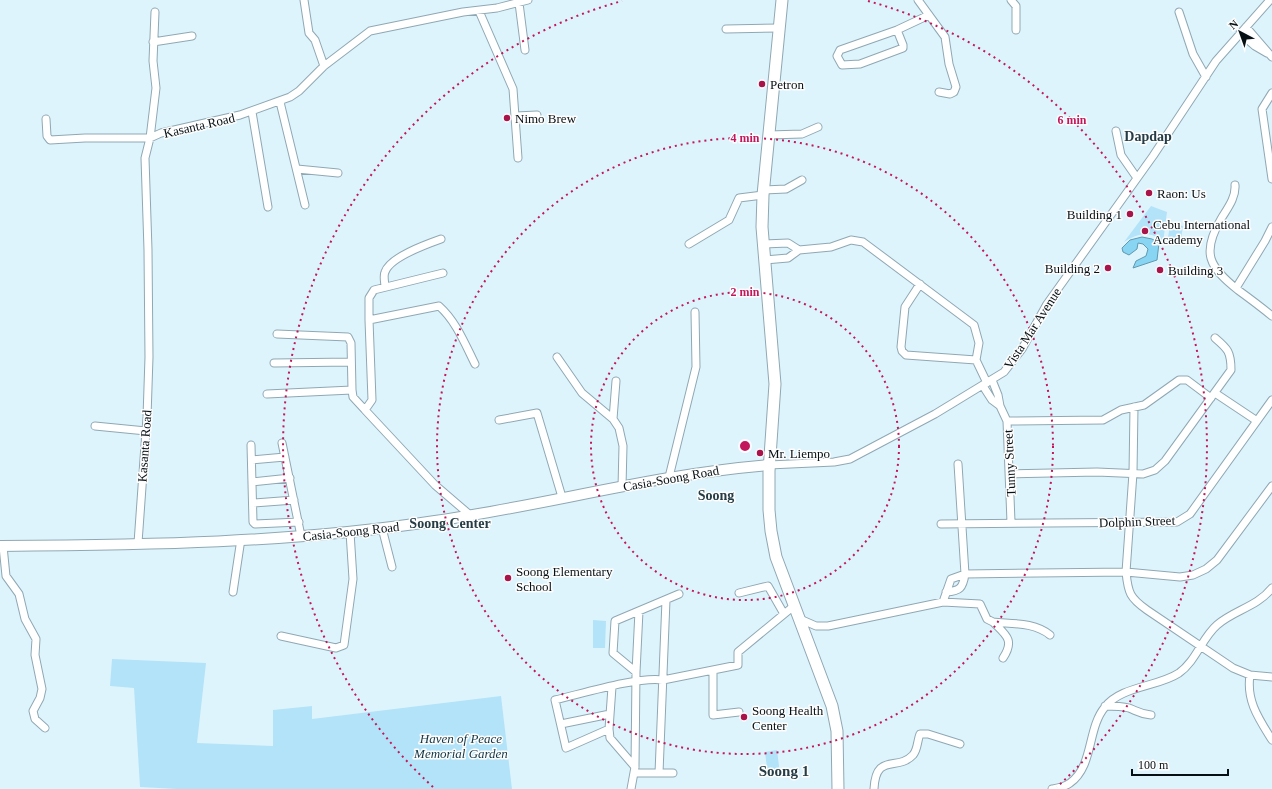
<svg xmlns="http://www.w3.org/2000/svg" width="1272" height="789" viewBox="0 0 1272 789" font-family="Georgia,serif">
<style>
.green{fill:#b3e3f8}
.water{fill:#87d4f3;stroke:#6099b0}
.lines{fill:none;stroke-linecap:round;stroke-linejoin:round}
.street-casing{stroke:#8fa8b3;stroke-width:9}
.secondary-casing{stroke:#8fa8b3;stroke-width:12}
.primary-casing{stroke:#8fa8b3;stroke-width:13}
.street{stroke:#fff;stroke-width:7}
.secondary{stroke:#fff;stroke-width:10}
.primary{stroke:#fff;stroke-width:11}
.ring{fill:none;stroke:#c2185b;stroke-width:2;stroke-dasharray:2 4}
.poi-dot{fill:#a81449;stroke:#fdfdfd;stroke-width:1.5}
.labels{text-anchor:middle;stroke-width:3;stroke-linejoin:round;paint-order:stroke}
.poi-label{font-size:13px;fill:#060f13;stroke:#fdfdfd;text-anchor:start}
.street-label{font-size:13px;fill:#060f13;stroke:#fdfdfd}
.park-label{font-size:13px;font-style:italic;fill:#123644;stroke:#fdfdfd}
.neighbourhood-label{font-size:14px;font-weight:bold;fill:#253c45;stroke:#fdfdfd}
.quarter-label{font-size:15px;font-weight:bold;fill:#253c45;stroke:#fdfdfd}
.centre{fill:#c2185b;stroke:#fdfdfd;stroke-width:2}
.ring-label{font-size:12px;text-anchor:middle;font-weight:bold;fill:#c2185b;stroke:#fdfdfd;stroke-width:3;stroke-linejoin:round;paint-order:stroke}
</style>
<rect width="100%" height="100%" fill="#def4fd"/>
<path class="green" d="M 1151,206 L 1167,212 L 1163,243 C 1152,229 1136,234 1124,242 Z
M 1170,224 L 1183,226 L 1180,246 L 1167,245 Z
M 593,620 L 606,621 L 605,648 L 593,648 Z
M 112,659 L 206,663 L 197,743 L 273,746 L 273,710 L 312,706 L 312,719 L 501,696 L 512,789 L 177,789 L 140,787 L 134,688 L 110,686 Z
M 777,750 L 780,774 L 768,776 L 765,752 Z"/>
<path class="water" d="M 1142,237 L 1152,239 L 1159,243 L 1157,260 L 1133,268 L 1136,261 L 1146,256 L 1148,249 L 1143,244 L 1138,243 L 1137,249 L 1129,255 L 1123,252 L 1122,248 L 1130,240 Z"/>
<g class="lines">
<g class="street-casing">
<path id="street" d="M 304,0 L 309,33 L 315,40 L 324,66
M 918,0 L 945,37 L 949,64 L 956,87 L 954,92 L 950,94 L 939,92
M 1011,0 L 1016,6 L 1016,30
M 519,3 L 525,50
M 479,11 L 513,89 L 518,158
M 1179,12 L 1193,54 L 1206,77
M 1246,27 L 1272,57
M 726,29 L 779,28
M 897,30 L 903,45 L 903,48 L 860,64 L 842,65 L 837,56 L 840,50 L 897,30 L 929,15
M 1240,33 L 1255,46 L 1267,53
M 153,42 L 192,36
M 1272,93 L 1262,109 L 1272,179
M 280,102 L 305,205
M 252,112 L 268,207
M 516,116 L 537,115
M 46,119 L 47,136 L 50,140 L 85,138 L 150,138 L 161,133 L 240,115 L 290,97 L 299,91 L 324,66 L 370,31 L 463,12 L 497,8 L 528,0
M 1116,131 L 1121,155 L 1137,178
M 769,135 L 802,134 L 818,127
M 297,169 L 338,173
M 1235,185 C 1236,198 1227,209 1221,219 C 1201,253 1209,267 1238,290 C 1249,298 1261,307 1272,316
M 764,190 L 786,189 L 802,180
M 689,244 L 729,220 L 739,198 L 763,195
M 764,244 L 788,243 L 799,250
M 765,260 L 788,258 L 799,250 L 831,247 L 851,240 L 863,242 L 974,325 L 979,343 L 976,360 L 987,383
M 920,284 L 905,307 L 901,347 L 902,351 L 906,355 L 976,360
M 385,287 C 385,283 383,276 385,272 C 390,257 427,244 441,239
M 1236,288 L 1265,241 L 1272,227
M 369,320 L 369,298 L 374,290 L 443,273
M 277,334 L 348,337 L 351,343 L 352,390
M 557,357 L 582,393 L 613,419
M 274,363 L 351,362
M 616,381 L 613,419 L 619,428 L 623,446 L 622,487
M 983,386 L 992,400 L 1000,406 L 998,395 L 992,380
M 1215,393 L 1257,421
M 267,394 L 352,390 L 353,397 L 365,410
M 1000,406 L 1007,421 L 1011,522
M 1134,407 L 1133,473 L 1126,572 C 1128,593 1130,598 1147,610 L 1233,668 L 1250,675 L 1272,677
M 499,420 L 537,413 L 562,497
M 1007,421 L 1103,420 L 1121,410 L 1144,405 L 1179,380 L 1187,380 L 1211,398
M 95,426 L 146,431
M 282,443 L 301,536
M 251,445 L 253,522 L 255,524 L 299,522
M 252,460 L 285,457
M 769,465 L 834,462 L 850,459 L 935,414 L 1004,372 L 1022,349 L 1047,304 L 1153,156 L 1216,61 L 1270,0
M 1010,474 L 1097,472 L 1143,474 L 1155,470 L 1165,461 L 1231,370 C 1231,352 1228,349 1215,338
M 669,477 L 696,367 L 695,312
M 252,482 L 290,478
M 253,503 L 294,500
M 470,515 L 435,485 L 365,410 L 372,400 L 369,320 L 439,306 C 456,321 465,344 475,364
M 941,524 L 1177,522 L 1190,514 L 1272,400
M 382,528 L 392,567
M 138,543 L 147,417 L 149,357 L 148,250 L 145,158 L 150,138 L 156,88 L 153,61 L 155,12
M 3,546 L 6,576 L 19,594 L 25,619 L 36,639 L 35,655 L 42,689 L 40,698 L 33,711 L 35,719 L 45,728
M 233,592 L 241,539
M 946,592 C 960,591 963,588 965,574 L 958,464
M 739,593 L 768,586 L 784,614
M 943,602 L 951,579 L 965,574 L 1126,572 L 1180,577 L 1193,575 L 1206,569 L 1217,560 L 1272,486
M 800,619 L 816,626 L 828,626 L 943,602 L 980,604 L 987,619 L 993,622 C 1012,624 1034,622 1050,635
M 993,622 C 1006,635 1015,640 1003,658
M 281,636 L 336,648 L 344,645 L 353,579 L 350,532
M 713,670 L 713,715 L 739,712
M 636,672 L 639,611
M 1250,675 C 1246,701 1259,719 1272,740
M 612,687 L 609,729 L 566,748 L 555,700 C 581,694 639,676 663,680 L 738,665 L 738,652 L 795,605
M 1105,706 C 1113,706 1121,706 1129,708 C 1137,711 1140,714 1151,715
M 561,724 L 610,714
M 609,729 L 610,738 L 635,767
M 634,773 L 673,773
M 659,773 L 666,600
M 631,789 L 635,767 L 636,672 L 613,653 L 615,621 L 679,594
M 874,789 C 876,752 897,772 913,755 C 918,749 917,741 920,734 L 928,734 L 960,744
M 1052,789 C 1058,788 1065,787 1070,783 C 1094,766 1087,728 1105,707 C 1121,686 1158,687 1179,673 C 1196,661 1202,638 1217,625 C 1234,610 1257,607 1272,588"/>
</g>
<g class="secondary-casing">
<path id="secondary" d="M 0,546 C 145,545 292,543 435,521 C 547,505 656,474 769,465"/>
</g>
<g class="primary-casing">
<path id="primary" d="M 782,0 L 763,195 L 762,227 L 775,384 L 769,471 L 769,510 L 771,531 L 776,557 L 832,706 L 837,731 L 838,789"/>
</g>
<use href="#street" class="street"/>
<use href="#secondary" class="secondary"/>
<use href="#primary" class="primary"/>
</g>
<g class="ring">
<circle cx="745" cy="446" r="154"/>
<circle cx="745" cy="446" r="308"/>
<path d="M433 787A462 462 0 0 1 622 1M868 1A462 462 0 0 1 1057 787"/>
</g>
<g class="poi-dot">
<circle cx="762" cy="84" r="4"/>
<circle cx="507" cy="118" r="4"/>
<circle cx="1149" cy="193" r="4"/>
<circle cx="1130" cy="214" r="4"/>
<circle cx="1145" cy="231" r="4"/>
<circle cx="1108" cy="268" r="4"/>
<circle cx="1160" cy="270" r="4"/>
<circle cx="760" cy="453" r="4"/>
<circle cx="508" cy="578" r="4"/>
<circle cx="744" cy="717" r="4"/>
</g>
<g class="labels">
<g class="poi-label">
<text x="770" y="89">Petron</text>
<text x="515" y="123">Nimo Brew</text>
<text x="1157" y="198">Raon: Us</text>
<text x="1122" y="219" text-anchor="end">Building 1</text>
<text x="1153" y="229">Cebu International<tspan x="1153" dy="15">Academy</tspan></text>
<text x="1100" y="273" text-anchor="end">Building 2</text>
<text x="1168" y="275">Building 3</text>
<text x="768" y="458">Mr. Liempo</text>
<text x="516" y="576">Soong Elementary<tspan x="516" dy="15">School</tspan></text>
<text x="752" y="715">Soong Health<tspan x="752" dy="15">Center</tspan></text>
</g>
<g class="street-label">
<text transform="translate(199 125) rotate(-13)" y="5">Kasanta Road</text>
<text transform="translate(1032 328) rotate(-57)" y="5">Vista Mar Avenue</text>
<text transform="translate(144 446) rotate(-86)" y="5">Kasanta Road</text>
<text transform="translate(1009 463) rotate(-93)" y="5">Tunny Street</text>
<text transform="translate(671 478) rotate(-10)" y="5">Casia-Soong Road</text>
<text transform="translate(1137 521) rotate(-2)" y="5">Dolphin Street</text>
<text transform="translate(351 531) rotate(-6)" y="5">Casia-Soong Road</text>
</g>
<g class="park-label">
<text x="461" y="743">Haven of Peace<tspan x="461" dy="15">Memorial Garden</tspan></text>
</g>
<g class="neighbourhood-label">
<text x="1148" y="141">Dapdap</text>
<text x="716" y="500">Soong</text>
<text x="450" y="528">Soong Center</text>
</g>
<g class="quarter-label">
<text x="784" y="776">Soong 1</text>
</g>
</g>
<circle cx="745" cy="446" r="6" class="centre"/>
<g class="ring-label">
<text x="1072" y="124">6 min</text>
<text x="745" y="142">4 min</text>
<text x="745" y="296">2 min</text>
</g>
<g transform="translate(1240 32) rotate(319)" stroke="#fdfdfd" stroke-width="3" paint-order="stroke">
<path d="M0-3L7 15L0 10L-7 15Z" fill="#060f13"/>
<text y="-6" font-size="11" font-weight="bold" text-anchor="middle" fill="#060f13">N</text>
</g>
<path d="M1132 769v6h96v-6" fill="none" stroke="#060f13" stroke-width="2"/>
<text x="1138" y="769" font-size="12" fill="#060f13" stroke="#fdfdfd" stroke-width="3" paint-order="stroke">100 m</text>
</svg>
